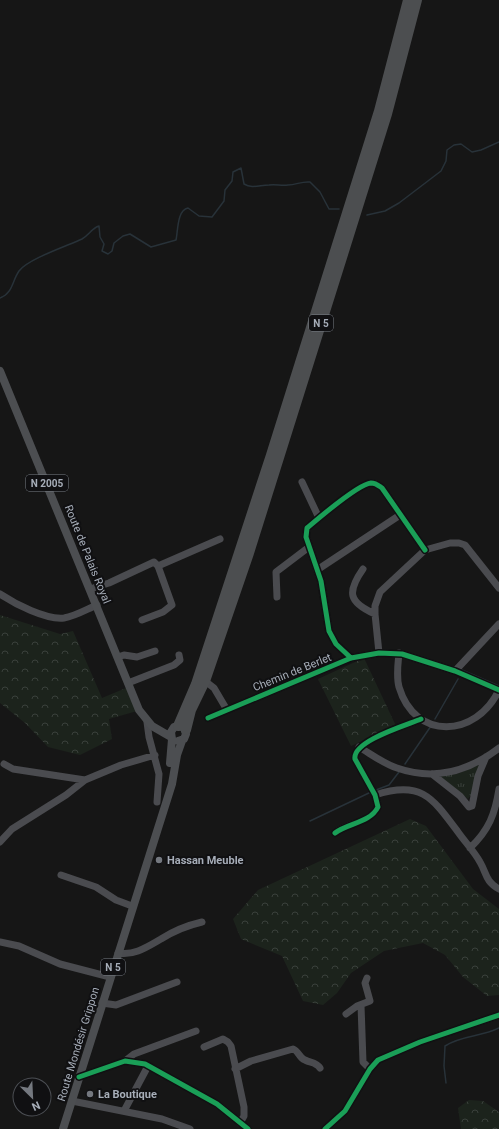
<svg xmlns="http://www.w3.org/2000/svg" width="499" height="1129" viewBox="0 0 499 1129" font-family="Roboto,sans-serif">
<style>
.grass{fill:url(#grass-tufts)}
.forest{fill:url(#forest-crowns)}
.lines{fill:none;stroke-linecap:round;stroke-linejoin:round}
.stream{stroke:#283239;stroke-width:1.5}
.minor{stroke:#4a4b4f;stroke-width:7}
.major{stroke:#4c4e51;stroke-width:8}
.highway{stroke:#4c4e50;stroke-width:10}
.cycleway-casing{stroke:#101012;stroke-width:8}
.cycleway{stroke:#1a9f57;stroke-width:5}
.poi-dot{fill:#74787f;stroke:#101012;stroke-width:1.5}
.labels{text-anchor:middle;stroke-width:4;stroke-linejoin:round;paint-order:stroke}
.shield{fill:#101012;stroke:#797e86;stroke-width:1}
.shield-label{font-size:10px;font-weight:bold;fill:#a6adb8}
.street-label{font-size:11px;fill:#a6adb8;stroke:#101012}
.poi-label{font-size:11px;font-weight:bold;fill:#a6adb8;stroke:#101012;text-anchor:start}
</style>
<defs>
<pattern id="grass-tufts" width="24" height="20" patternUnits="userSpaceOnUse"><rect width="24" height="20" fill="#1c231c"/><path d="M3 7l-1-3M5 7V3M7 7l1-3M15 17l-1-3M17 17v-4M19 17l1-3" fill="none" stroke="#3a403b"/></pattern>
<pattern id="forest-crowns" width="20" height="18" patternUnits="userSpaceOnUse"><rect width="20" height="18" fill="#1c231c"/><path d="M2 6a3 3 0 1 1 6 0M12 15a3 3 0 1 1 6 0" fill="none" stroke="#3a403b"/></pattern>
</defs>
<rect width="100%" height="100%" fill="#161616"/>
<path class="grass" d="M 480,764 L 471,795 L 468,799 L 439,775 L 457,774 Z"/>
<path class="forest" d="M 0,615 L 60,634 L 73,631 L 102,698 L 126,688 L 137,711 L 109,719 L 112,739 L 80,755 L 48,747 L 25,723 L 0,703 Z
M 364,658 L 396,726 L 351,746 L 318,679 Z
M 410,819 L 426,826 L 473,889 L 499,909 L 499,995 L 487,996 L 463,977 L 445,955 L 423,943 L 384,951 L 351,973 L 337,993 L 323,1005 L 303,1001 L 282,956 L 241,939 L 233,919 L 258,890 Z
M 469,1100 L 483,1101 L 499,1112 L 499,1129 L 461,1129 L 458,1108 Z"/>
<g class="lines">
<path class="stream" d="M 367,215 L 385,211 L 399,203 L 441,171 L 446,161 L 447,150 L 454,145 L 461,144 L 472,152 L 481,150 L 499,142
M 0,298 C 13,293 12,281 19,271 C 28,259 67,246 82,239 C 89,235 92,228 99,226 L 100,237 L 104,244 L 102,251 L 108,254 L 112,251 L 114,243 L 123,236 L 130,234 L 151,247 L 176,240 C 178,231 177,210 188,208 L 199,216 L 212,217 L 224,201 L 225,190 L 232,181 L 233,172 L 241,168 L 244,184 C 252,189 260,185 269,185 C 276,184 281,186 288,185 C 296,185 302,181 310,182 L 320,192 L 329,209 L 339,209
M 462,670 L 499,686
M 435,719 L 458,679
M 405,764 L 431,726
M 376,790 L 389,785 L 399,772
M 310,821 L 371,792
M 446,1083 L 444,1066 L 445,1046 C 462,1035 482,1037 499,1028"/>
<path class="minor" d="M 302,482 L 319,518
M 158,566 L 220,539
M 363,569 C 347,592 348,602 375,614
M 317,570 L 400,515
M 90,589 L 109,583 L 154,562 L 158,566 L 172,605 L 163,612 L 142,620
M 0,594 C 15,604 46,620 64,618 C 76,616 87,609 97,605
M 277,597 L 276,572 L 309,547
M 379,653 L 375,614 L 375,606 L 380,592 L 425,550 L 450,543 L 459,543 L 465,545 L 499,588
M 399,653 C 398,664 396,676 399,687 C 415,741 476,738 499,690
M 118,657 L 124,655 L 137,657 L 155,651
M 351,658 L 336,644 L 329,631 L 321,581 L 306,537 L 307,528 C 319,518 358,484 371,483 C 376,483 379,486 382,488 L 425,550
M 455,671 L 499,624
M 205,681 L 214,688 L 227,710
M 128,683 L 174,665 L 180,660 L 179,655
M 208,718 L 351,658 L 379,653 L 402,654 L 455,671 L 499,690
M 147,722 L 149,737 L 159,774 L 157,802
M 359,747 C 371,754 384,764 397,768 C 434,781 469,771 499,748
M 4,764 L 13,769 L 85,780
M 432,774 L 460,796 L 469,807 L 472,806 L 478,776 L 486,757
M 375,795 C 421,780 432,797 458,832 C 465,842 474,851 480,862 C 487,874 485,881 499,889
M 335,833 C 348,823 370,823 378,807 L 375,795 L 355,759 C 352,741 407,725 421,719
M 0,842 L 12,829 L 66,795 L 85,780 L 121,765 L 155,755
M 470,848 C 489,830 495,814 499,789
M 61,875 L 96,887 L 116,900 L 132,906
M 0,942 L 19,946 L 60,964 L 110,977
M 118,953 C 134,956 147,947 161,939 C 172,932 189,925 202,922
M 102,1003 L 116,1005 L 177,982
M 361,1005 L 363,1062 L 370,1069
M 346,1014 L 357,1006 L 370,1001 L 365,983 L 367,978
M 204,1047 L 223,1039 L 228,1042 L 231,1046 L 244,1107 L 244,1116 L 240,1123
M 125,1061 L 134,1054 L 196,1031
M 235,1069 L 251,1061 L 293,1049 C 299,1051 299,1058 305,1060 C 311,1063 316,1062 320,1068
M 79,1077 L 125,1061 L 145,1064 L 217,1104 L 248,1129
M 72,1101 L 162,1119 L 190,1129
M 124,1111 L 148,1066
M 325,1129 L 345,1111 L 370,1069 L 378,1060 L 420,1042 L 499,1015"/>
<path class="major" d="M 0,371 L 139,710 L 152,726 L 171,737
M 170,763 L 172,739 L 171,732 L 174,727 L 179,726 L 184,728 L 186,734 L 184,739 L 178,741
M 63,1129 L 172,784 L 177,755 L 182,741"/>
<path class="highway" d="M 178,726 L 196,684 L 271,455 L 379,111 L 408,0
M 186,730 L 191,710 L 205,681 L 249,553 L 345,248 L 387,114 L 417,0"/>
<g class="cycleway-casing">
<path id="cycleway" d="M 351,658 L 336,644 L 329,631 L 321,581 L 306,537 L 307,528 C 319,518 358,484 371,483 C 376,483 379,486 382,488 L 425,550
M 208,718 L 351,658 L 379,653 L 402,654 L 455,671 L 499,690
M 335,833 C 348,823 370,823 378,807 L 375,795 L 355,759 C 352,741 407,725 421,719
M 79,1077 L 125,1061 L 145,1064 L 217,1104 L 248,1129
M 325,1129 L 345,1111 L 370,1069 L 378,1060 L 420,1042 L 499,1015"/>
</g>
<use href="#cycleway" class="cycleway"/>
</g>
<g class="poi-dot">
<circle cx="159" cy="860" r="4"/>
<circle cx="90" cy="1094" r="4"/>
</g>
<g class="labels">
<g class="shield">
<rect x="309" y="315" width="24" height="16" rx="3"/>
<rect x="26" y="475" width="42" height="16" rx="3"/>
<rect x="101" y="959" width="24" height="16" rx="3"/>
</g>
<g class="shield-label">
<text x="321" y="327">N 5</text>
<text x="47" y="487">N 2005</text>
<text x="113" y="971">N 5</text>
</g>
<g class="street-label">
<text transform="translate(88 554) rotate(68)" y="4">Route de Palais Royal</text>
<text transform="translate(292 672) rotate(-22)" y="4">Chemin de Berlet</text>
<text transform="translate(78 1044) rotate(-73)" y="4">Route Mondésir Grippon</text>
</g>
<g class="poi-label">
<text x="167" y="864">Hassan Meuble</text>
<text x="98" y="1098">La Boutique</text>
</g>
</g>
<g transform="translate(32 1097) rotate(156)"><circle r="19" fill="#101012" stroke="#4c4f54"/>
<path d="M0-3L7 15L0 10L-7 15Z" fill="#74787f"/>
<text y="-6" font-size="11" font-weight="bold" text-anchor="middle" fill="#a6adb8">N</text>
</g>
</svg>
